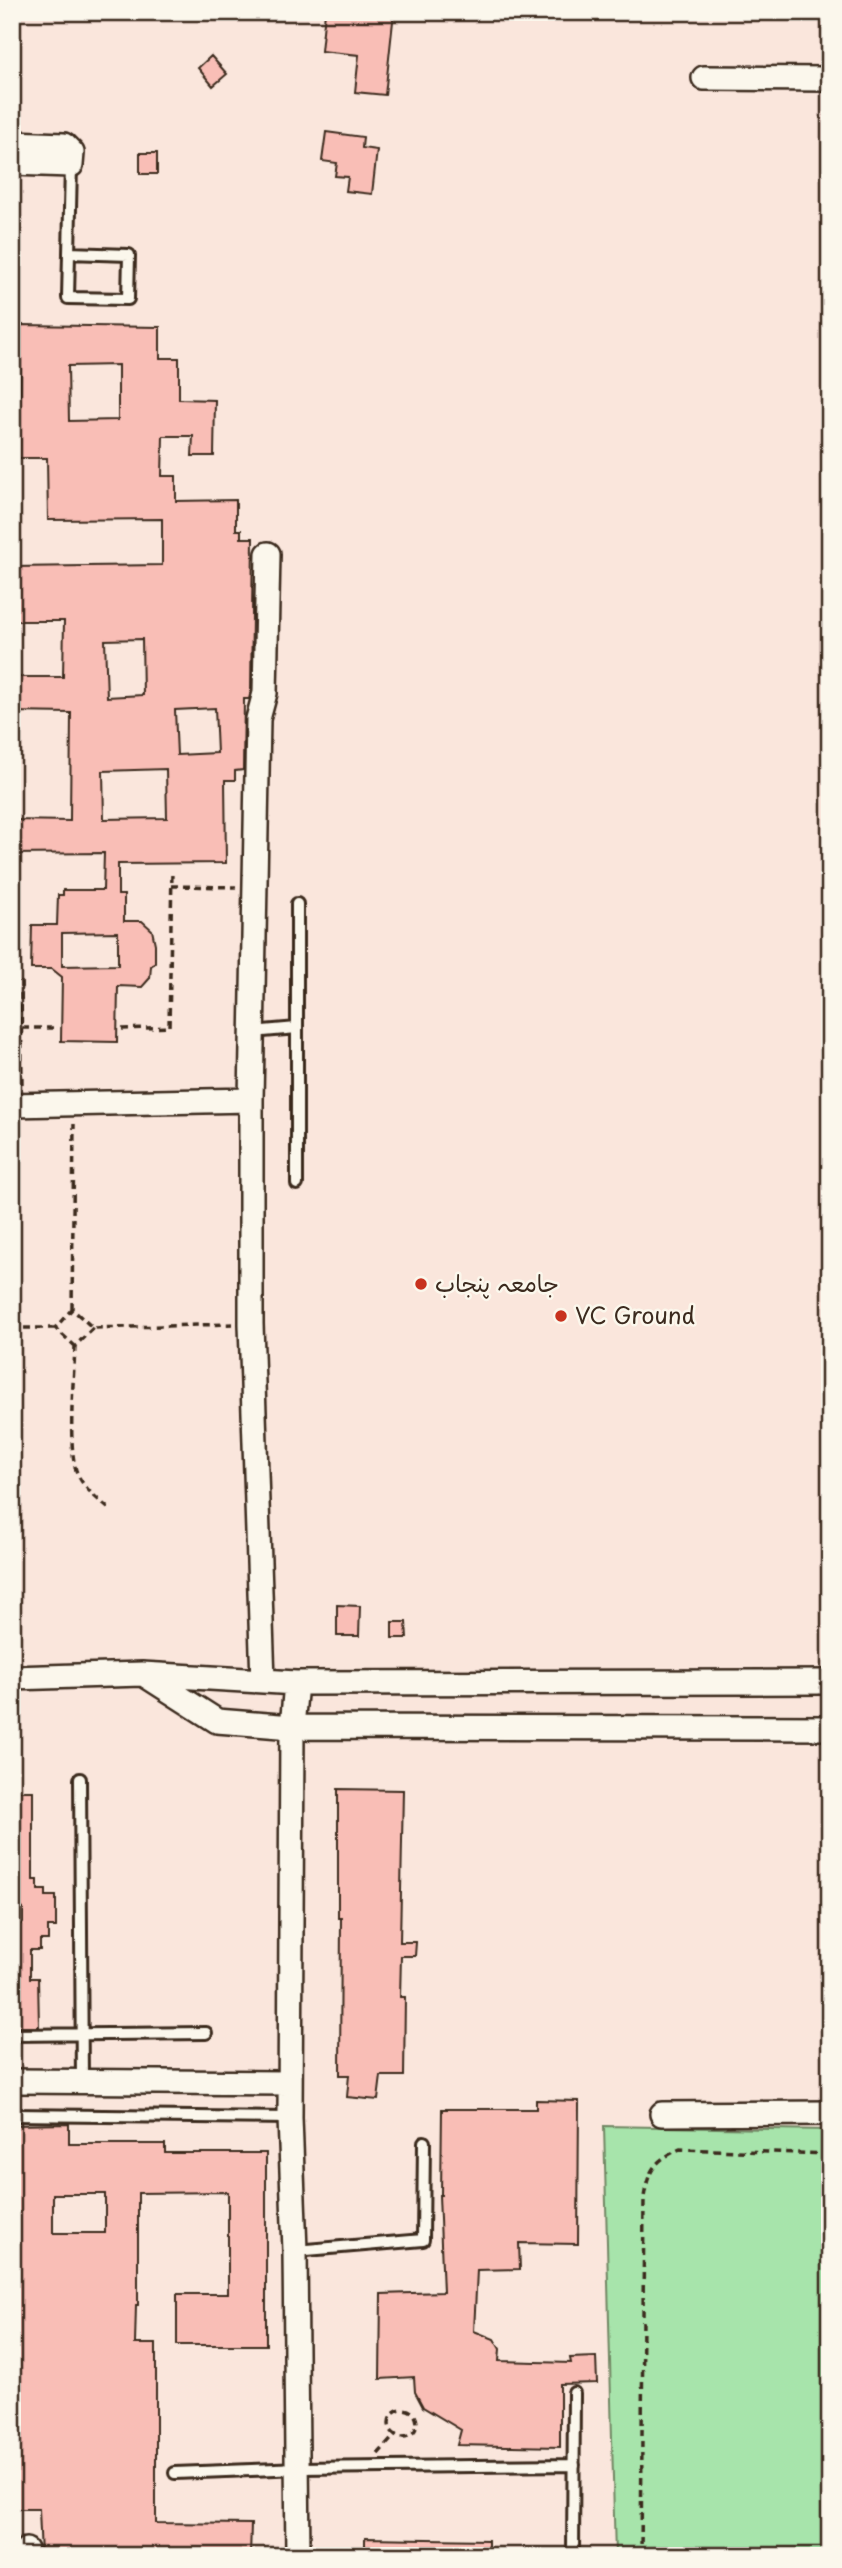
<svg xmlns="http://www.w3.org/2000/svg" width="842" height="2568" viewBox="0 0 842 2568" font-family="'Playpen Sans','Playpen Sans Arabic',sans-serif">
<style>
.built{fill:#fae6dc}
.green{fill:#a7e4ab;stroke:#718764;stroke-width:2}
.building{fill:#f9beb6;stroke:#3b2a1e;stroke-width:2;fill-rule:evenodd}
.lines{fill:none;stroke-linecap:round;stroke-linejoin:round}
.lane-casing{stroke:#3b2a1e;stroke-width:16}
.street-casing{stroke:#3b2a1e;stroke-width:28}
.path{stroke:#3b2a1e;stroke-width:3.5;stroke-dasharray:7 5;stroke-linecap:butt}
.lane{stroke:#fbf7ec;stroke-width:10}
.street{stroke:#fbf7ec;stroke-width:23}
.poi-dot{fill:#c8321e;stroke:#fbf7ec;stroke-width:2.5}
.labels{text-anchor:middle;stroke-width:5;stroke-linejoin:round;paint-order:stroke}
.poi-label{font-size:23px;fill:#3b2a1e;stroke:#fbf7ec;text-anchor:start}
</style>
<rect width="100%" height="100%" fill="#fbf7ec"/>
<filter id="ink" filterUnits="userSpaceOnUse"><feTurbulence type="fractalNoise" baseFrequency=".0143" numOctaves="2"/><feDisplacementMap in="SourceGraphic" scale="14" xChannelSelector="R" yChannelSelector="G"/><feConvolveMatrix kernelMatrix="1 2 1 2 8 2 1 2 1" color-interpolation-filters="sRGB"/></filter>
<g filter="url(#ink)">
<path class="built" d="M 12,12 L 830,12 L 830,2556 L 12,2556 Z"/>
<path class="green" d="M 604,2126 L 830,2130 L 830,2556 L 615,2556 Z"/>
<path class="building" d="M 325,12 L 394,12 L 385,95 L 355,92 L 359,55 L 321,51 Z
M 211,56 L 227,74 L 213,86 L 198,68 Z
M 326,132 L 363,137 L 362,148 L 377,150 L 372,194 L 346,191 L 348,177 L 335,176 L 337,163 L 322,161 Z
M 140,153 L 157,153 L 157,174 L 140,174 Z
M 21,325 L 160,327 L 160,358 L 179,358 L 179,399 L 215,400 L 214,456 L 192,456 L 193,436 L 163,436 L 162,476 L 176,476 L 176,501 L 236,500 L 236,530 L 241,530 L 241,538 L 253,538 L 251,691 L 249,699 L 244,699 L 243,770 L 235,771 L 235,780 L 225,780 L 226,863 L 118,864 L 118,895 L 124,895 L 124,921 L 142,921 L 152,930 L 155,944 L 155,963 L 151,966 L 150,978 L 142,987 L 118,986 L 117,1042 L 61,1041 L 62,977 L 52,969 L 31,969 L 32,925 L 57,925 L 58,895 L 63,895 L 63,890 L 103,890 L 104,853 L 12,854 L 12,820 L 70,821 L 71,713 L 12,712 L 12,677 L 63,677 L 64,621 L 12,621 L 12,567 L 162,565 L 162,519 L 48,520 L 47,458 L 19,458 ZM 118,365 L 118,420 L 69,421 L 68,366 ZM 142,639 L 143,695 L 107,697 L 105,640 ZM 215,708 L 217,753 L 177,755 L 175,710 ZM 166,769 L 167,818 L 104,819 L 103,771 ZM 118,932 L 118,965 L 62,966 L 62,933 Z
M 337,1605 L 360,1606 L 359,1636 L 337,1636 Z
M 392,1622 L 406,1622 L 407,1638 L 392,1638 Z
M 338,1789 L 403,1790 L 400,1942 L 416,1942 L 415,1956 L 401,1956 L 400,1997 L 405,1997 L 404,2076 L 381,2076 L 378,2100 L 347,2097 L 349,2075 L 340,2075 L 341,1918 L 338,1918 Z
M 12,1791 L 33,1791 L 33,1880 L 38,1880 L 38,1890 L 46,1890 L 46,1896 L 56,1896 L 56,1927 L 48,1927 L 48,1940 L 40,1940 L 40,1950 L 30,1950 L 30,1978 L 38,1978 L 39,2027 L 12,2027 L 12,1933 L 23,1922 L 23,1909 L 12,1898 Z
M 536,2100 L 579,2101 L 578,2244 L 519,2243 L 520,2269 L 477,2270 L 474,2331 L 494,2339 L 500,2349 L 499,2361 L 571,2363 L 570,2358 L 596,2357 L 597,2383 L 560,2384 L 560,2447 L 457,2445 L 461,2430 L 423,2407 L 415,2392 L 414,2377 L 380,2379 L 381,2294 L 443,2292 L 439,2195 L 441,2195 L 442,2109 L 536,2109 Z
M 69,2124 L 69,2144 L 165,2144 L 165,2153 L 266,2153 L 266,2345 L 177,2345 L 177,2294 L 228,2294 L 228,2192 L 138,2193 L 138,2305 L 136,2305 L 135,2344 L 156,2344 L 156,2523 L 251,2524 L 250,2556 L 41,2556 L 39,2509 L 12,2509 L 12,2125 ZM 53,2194 L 105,2194 L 105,2233 L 53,2233 Z
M 365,2538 L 488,2540 L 488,2556 L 365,2556 Z"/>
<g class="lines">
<g class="lane-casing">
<path id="lane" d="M 69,253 L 129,255 L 128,299 L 68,298 L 71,165
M 252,1032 L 297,1028
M 297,1184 L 297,904
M 80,1779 L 82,2082
M 12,2035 L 206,2033
M 12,2115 L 290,2118
M 295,2251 L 423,2240 L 424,2142
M 175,2473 L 299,2468 L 574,2465
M 573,2556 L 574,2393"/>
</g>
<g class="street-casing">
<path id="street" d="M 704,78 L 830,79
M 12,143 L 64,145 L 72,153 L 71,165 L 12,163
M 12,1105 L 251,1100
M 145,1675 L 217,1721 L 292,1727 L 830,1728
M 12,1678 L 142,1674 L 296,1683 L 830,1682
M 263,1681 L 251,1324 L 251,1100 L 258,719 L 265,693 L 268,554
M 296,1683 L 292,1727 L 290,2118 L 295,2251 L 298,2556
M 12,2081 L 290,2083
M 662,2114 L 830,2113
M 26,2550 L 27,2556"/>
</g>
<path class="path" d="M 171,886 L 236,887
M 21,981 L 22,1087
M 22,1028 L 54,1028
M 122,1029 L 169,1027 L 172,871
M 72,1309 L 74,1124
M 12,1328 L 55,1328
M 93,1328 L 75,1346 L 55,1328 L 72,1309 L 93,1328 L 233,1324
M 75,1346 C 74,1377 67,1448 77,1473 C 84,1489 98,1499 110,1510
M389 2423a14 14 0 1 1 28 0a14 14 0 1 1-28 0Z
M 378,2454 L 396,2434
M 641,2556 L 644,2197 C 649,2169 654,2161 680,2149 L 830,2154"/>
<use href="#lane" class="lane"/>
<use href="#street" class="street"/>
</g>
</g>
<g class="poi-dot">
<circle cx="421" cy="1284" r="7"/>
<circle cx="561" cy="1316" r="7"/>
</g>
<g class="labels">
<g class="poi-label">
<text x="435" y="1292">جامعہ پنجاب</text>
<text x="575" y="1324">VC Ground</text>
</g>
</g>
<rect width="842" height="2568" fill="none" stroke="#fbf7ec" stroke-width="42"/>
<rect x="21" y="21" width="800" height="2526" fill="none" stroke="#3b2a1e" stroke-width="2.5" filter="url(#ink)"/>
</svg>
